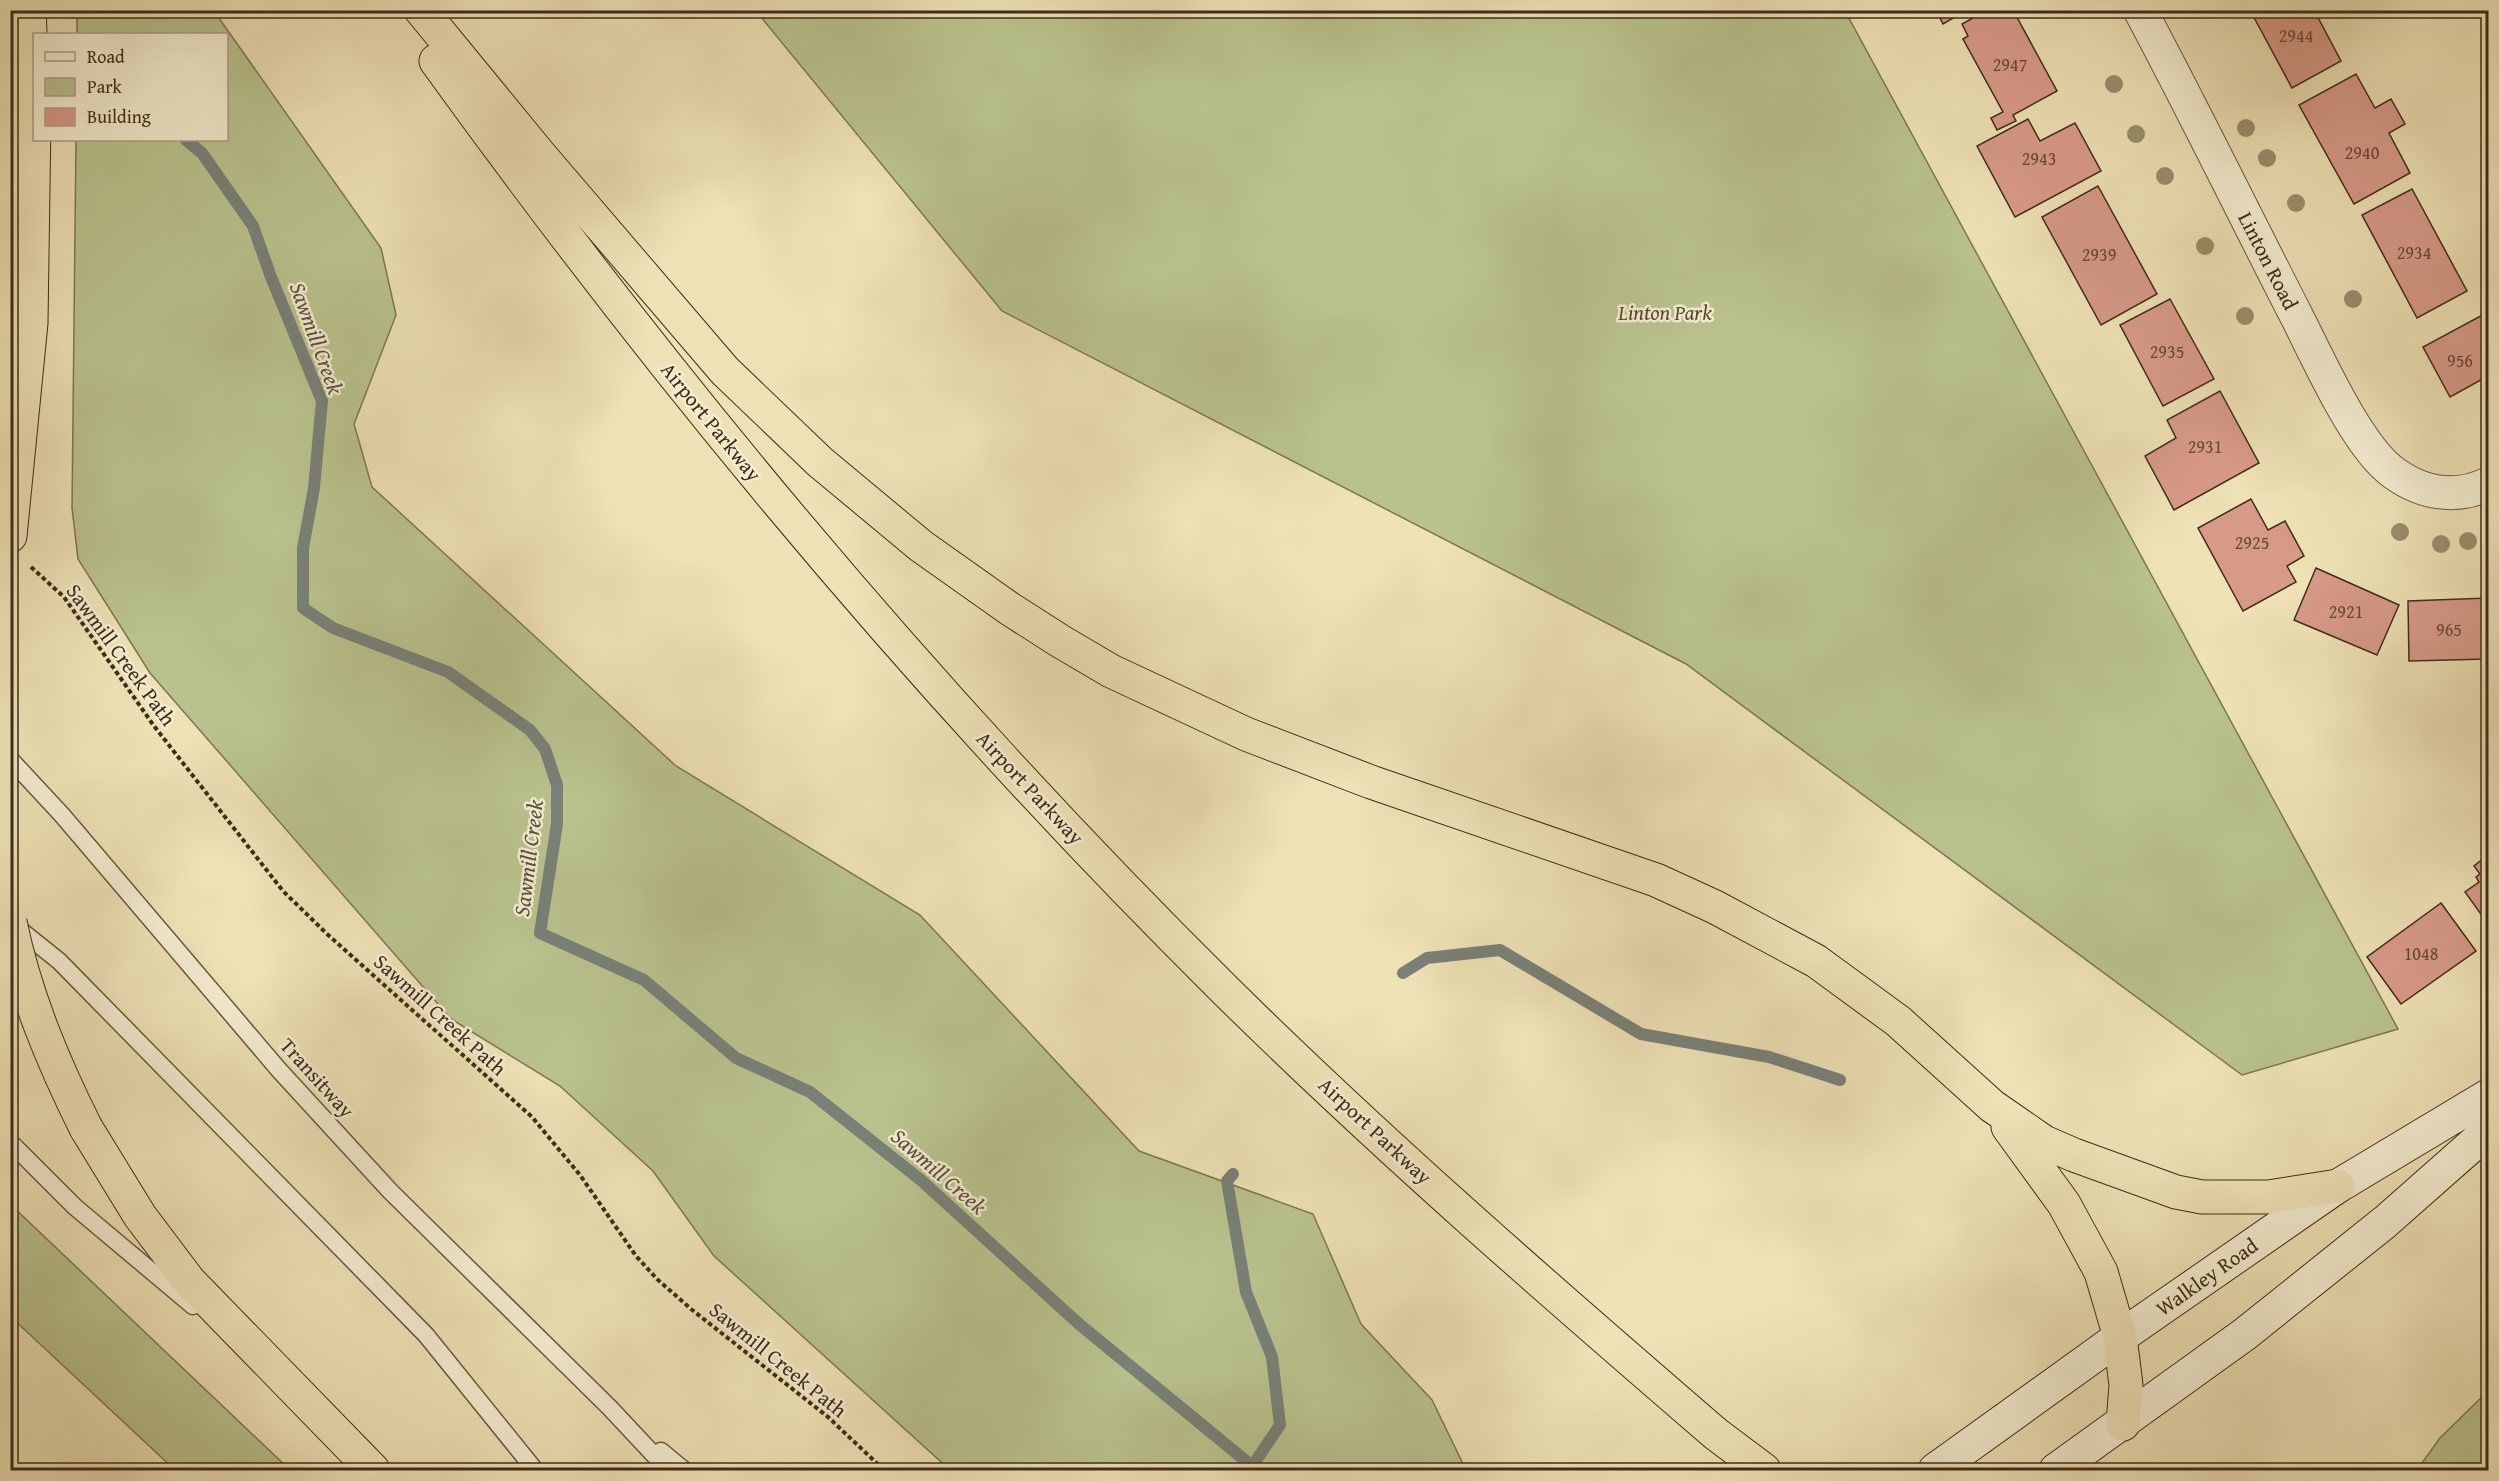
<svg xmlns="http://www.w3.org/2000/svg" width="2499" height="1481" viewBox="0 0 2499 1481" font-family="'Gentium Book Plus',serif">
<style>
.green{fill:#b9c28d;stroke:#7c7752;stroke-width:1.5}
.lines{fill:none;stroke-linecap:round;stroke-linejoin:round}
.stream{stroke:#798178;stroke-width:12}
.building{fill:#d79a88;stroke:#3f2c17;stroke-width:1.5}
.lane-casing{stroke:#6a593e;stroke-width:19}
.street-casing{stroke:#6a593e;stroke-width:35}
.secondary-casing{stroke:#3f2c17;stroke-width:35}
.highway-casing{stroke:#3f2c17;stroke-width:35}
.path{stroke:#3f2c17;stroke-width:4;stroke-dasharray:4.5 3;stroke-linecap:butt}
.lane{stroke:#f3eccf;stroke-width:16}
.street{stroke:#f3eccf;stroke-width:33}
.secondary{stroke:#f3eccf;stroke-width:33}
.highway{stroke:#ede1b5;stroke-width:33}
.highway-bridge-casing{stroke:#3f2c17;stroke-width:35;stroke-linecap:butt}
.highway-bridge{stroke:#ede1b5;stroke-width:33}
.tree{fill:#9a8e6b}
.labels{text-anchor:middle;stroke-width:5;stroke-linejoin:round;paint-order:stroke}
.number-label{font-size:18px;fill:#654833}
.street-label{font-size:21px;fill:#3f2c17;stroke:#f3eccf}
.park-label{font-size:21px;font-style:italic;fill:#574a2f;stroke:#f3eccf}
.water-label{font-size:22px;font-style:italic;fill:#575040;stroke:#f3eccf}
</style>
<rect width="100%" height="100%" fill="#ede1b5"/>
<filter id="stains"><feTurbulence type="fractalNoise" baseFrequency=".00333" numOctaves="4"/><feColorMatrix values="0 0 0 0 .2 0 0 0 0 .09 0 0 0 0 .02 0 0 0 .5 -.17"/></filter>
<radialGradient id="worn" r=".72"><stop offset=".6" stop-color="#630" stop-opacity="0"/><stop offset="1" stop-color="#630" stop-opacity=".3"/></radialGradient>
<path class="green" d="M 77,11 L 214,11 L 381,248 L 396,315 L 354,424 L 372,487 L 676,766 L 920,915 L 1139,1151 L 1313,1214 L 1361,1324 L 1432,1400 L 1466,1470 L 950,1470 L 714,1256 L 653,1171 L 560,1086 L 451,1019 L 150,673 L 78,559 L 72,508 L 76,140 L 226,140 L 226,34 L 77,34 Z
M 756,11 L 1845,11 L 2398,1029 L 2242,1075 L 1686,664 L 1002,311 Z
M 10,1205 L 11,1205 L 290,1470 L 175,1470 L 11,1317 Z
M 2488,1391 L 2488,1470 L 2417,1470 L 2440,1438 Z"/>
<g class="lines">
<path class="stream" d="M 186,140 L 202,153 L 253,226 L 271,277 L 322,401 L 314,488 L 303,548 L 303,608 L 333,628 L 448,672 L 530,730 L 545,749 L 557,785 L 557,824 L 540,933 L 644,980 L 736,1058 L 810,1092 L 922,1181 L 1079,1324 L 1257,1470
M 1403,973 L 1427,958 L 1500,950 L 1641,1034 L 1769,1057 L 1840,1080
M 1233,1174 L 1227,1181 L 1246,1292 L 1272,1357 L 1280,1425 L 1253,1465"/>
</g>
<path class="building" d="M 1936,10 L 1967,10 L 1943,24 Z
M 1987,10 L 2013,10 L 2057,91 L 2013,115 L 2016,121 L 1997,130 L 1991,118 L 2003,112 L 1963,39 L 1968,36 L 1962,24 Z
M 2250,10 L 2314,10 L 2341,61 L 2292,88 Z
M 2356,74 L 2375,108 L 2391,99 L 2405,124 L 2389,133 L 2410,173 L 2354,204 L 2299,105 Z
M 2028,119 L 2040,141 L 2075,123 L 2101,171 L 2015,217 L 1977,146 Z
M 2098,186 L 2157,294 L 2101,325 L 2042,217 Z
M 2412,189 L 2467,291 L 2417,318 L 2362,215 Z
M 2170,299 L 2214,379 L 2163,406 L 2120,325 Z
M 2488,312 L 2488,376 L 2450,397 L 2423,347 Z
M 2220,391 L 2259,463 L 2174,510 L 2145,456 L 2176,438 L 2167,420 Z
M 2251,499 L 2268,530 L 2285,521 L 2304,556 L 2287,566 L 2296,582 L 2243,611 L 2198,528 Z
M 2316,568 L 2399,605 L 2377,655 L 2294,620 Z
M 2488,598 L 2488,659 L 2409,661 L 2408,601 Z
M 2488,855 L 2488,924 L 2465,892 L 2479,882 L 2476,877 L 2480,874 L 2474,866 Z
M 2441,903 L 2476,951 L 2401,1004 L 2367,957 Z"/>
<g class="lines">
<g class="lane-casing">
<path id="lane" d="M 10,759 L 62,815 L 279,1070 L 390,1191 L 610,1408 L 668,1470
M 14,925 L 59,961 L 426,1335 L 535,1470
M 10,1142 L 75,1207 L 193,1306
M 661,1451 L 684,1470"/>
</g>
<g class="street-casing">
<path id="street" d="M 2140,10 C 2194,111 2244,214 2296,315 C 2318,358 2357,447 2394,473 C 2423,494 2456,499 2488,484"/>
</g>
<g class="secondary-casing">
<path id="secondary" d="M 1935,1470 L 2120,1337 L 2338,1186 L 2488,1096
M 2056,1470 L 2245,1334 L 2385,1222 L 2488,1131"/>
</g>
<g class="highway-casing">
<path id="highway" d="M 421,10 L 540,155 L 725,371 L 820,462 L 921,546 L 1010,609 L 1060,641 L 1111,671 L 1246,734 L 1371,782 L 1656,880 L 1715,907 L 1816,961 L 1898,1021 L 1992,1106 L 2044,1142 L 2074,1155 L 2176,1192 L 2202,1197 L 2268,1197 L 2338,1186
M 436,61 C 674,391 935,703 1225,990 C 1382,1145 1549,1290 1716,1434 L 1764,1470
M 10,536 L 31,323 L 34,118 L 29,10
M 2008,1127 L 2064,1204 L 2101,1272 L 2120,1337 L 2126,1385 L 2123,1424
M 86,1128 L 140,1216 L 189,1281 L 373,1470"/>
</g>
<path class="path" d="M 31,567 L 64,597 L 154,726 L 283,891 L 326,933 L 532,1117 L 580,1175 L 636,1256 L 657,1279 L 691,1309 L 828,1417 L 884,1470"/>
<use href="#lane" class="lane"/>
<use href="#street" class="street"/>
<use href="#secondary" class="secondary"/>
<use href="#highway" class="highway"/>
<g class="highway-bridge-casing">
<path id="highway-bridge" d="M 10,922 C 25,995 53,1062 86,1128"/>
</g>
<use href="#highway-bridge" class="highway-bridge"/>
</g>
<g class="tree">
<circle cx="2114" cy="84" r="9"/>
<circle cx="2246" cy="128" r="9"/>
<circle cx="2136" cy="134" r="9"/>
<circle cx="2267" cy="158" r="9"/>
<circle cx="2165" cy="176" r="9"/>
<circle cx="2296" cy="203" r="9"/>
<circle cx="2205" cy="246" r="9"/>
<circle cx="2353" cy="299" r="9"/>
<circle cx="2245" cy="316" r="9"/>
<circle cx="2400" cy="532" r="9"/>
<circle cx="2468" cy="541" r="9"/>
<circle cx="2441" cy="544" r="9"/>
</g>
<g class="labels">
<g class="number-label">
<text x="2296" y="42">2944</text>
<text x="2010" y="71">2947</text>
<text x="2362" y="159">2940</text>
<text x="2039" y="165">2943</text>
<text x="2414" y="259">2934</text>
<text x="2099" y="261">2939</text>
<text x="2167" y="358">2935</text>
<text x="2460" y="367">956</text>
<text x="2205" y="453">2931</text>
<text x="2252" y="549">2925</text>
<text x="2346" y="618">2921</text>
<text x="2449" y="636">965</text>
<text x="2421" y="960">1048</text>
</g>
<g class="street-label">
<text transform="translate(2268 261) rotate(63)" y="7">Linton Road</text>
<text transform="translate(711 422) rotate(51)" y="7">Airport Parkway</text>
<text transform="translate(121 655) rotate(54)" y="7">Sawmill Creek Path</text>
<text transform="translate(1030 788) rotate(47)" y="7">Airport Parkway</text>
<text transform="translate(440 1015) rotate(42)" y="7">Sawmill Creek Path</text>
<text transform="translate(317 1078) rotate(48)" y="7">Transitway</text>
<text transform="translate(1375 1131) rotate(43)" y="7">Airport Parkway</text>
<text transform="translate(2207 1277) rotate(-35)" y="7">Walkley Road</text>
<text transform="translate(778 1360) rotate(39)" y="7">Sawmill Creek Path</text>
</g>
<g class="park-label">
<text x="1665" y="320">Linton Park</text>
</g>
<g class="water-label">
<text transform="translate(317 338) rotate(70)" y="8">Sawmill Creek</text>
<text transform="translate(528 858) rotate(-83)" y="8">Sawmill Creek</text>
<text transform="translate(939 1171) rotate(41)" y="8">Sawmill Creek</text>
</g>
</g>
<rect width="2499" height="1481" fill="none" stroke="#ede1b5" stroke-width="36"/>
<rect x="12" y="12" width="2475" height="1457" fill="none" stroke="#3f2c17" stroke-width="3"/>
<rect x="18" y="18" width="2463" height="1445" fill="none" stroke="#3f2c17" stroke-width="1.5"/>
<rect x="33" y="33" width="195" height="108" fill="#f3eccf" stroke="#ab9f85" stroke-width="1.5"/>
<rect x="45" y="52" width="30" height="9" fill="#f3eccf" stroke="#ab9f85" stroke-width="1.5"/>
<text x="87" y="63" font-size="18" fill="#3f2c17">Road</text>
<rect x="45" y="78" width="30" height="18" fill="#b9c28d" stroke="#ab9f85" stroke-width="1.5"/>
<text x="87" y="93" font-size="18" fill="#3f2c17">Park</text>
<rect x="45" y="108" width="30" height="18" fill="#d79a88" stroke="#ab9f85" stroke-width="1.5"/>
<text x="87" y="123" font-size="18" fill="#3f2c17">Building</text>
<rect width="100%" height="100%" filter="url(#stains)"/>
<rect width="100%" height="100%" fill="url(#worn)"/>
</svg>
